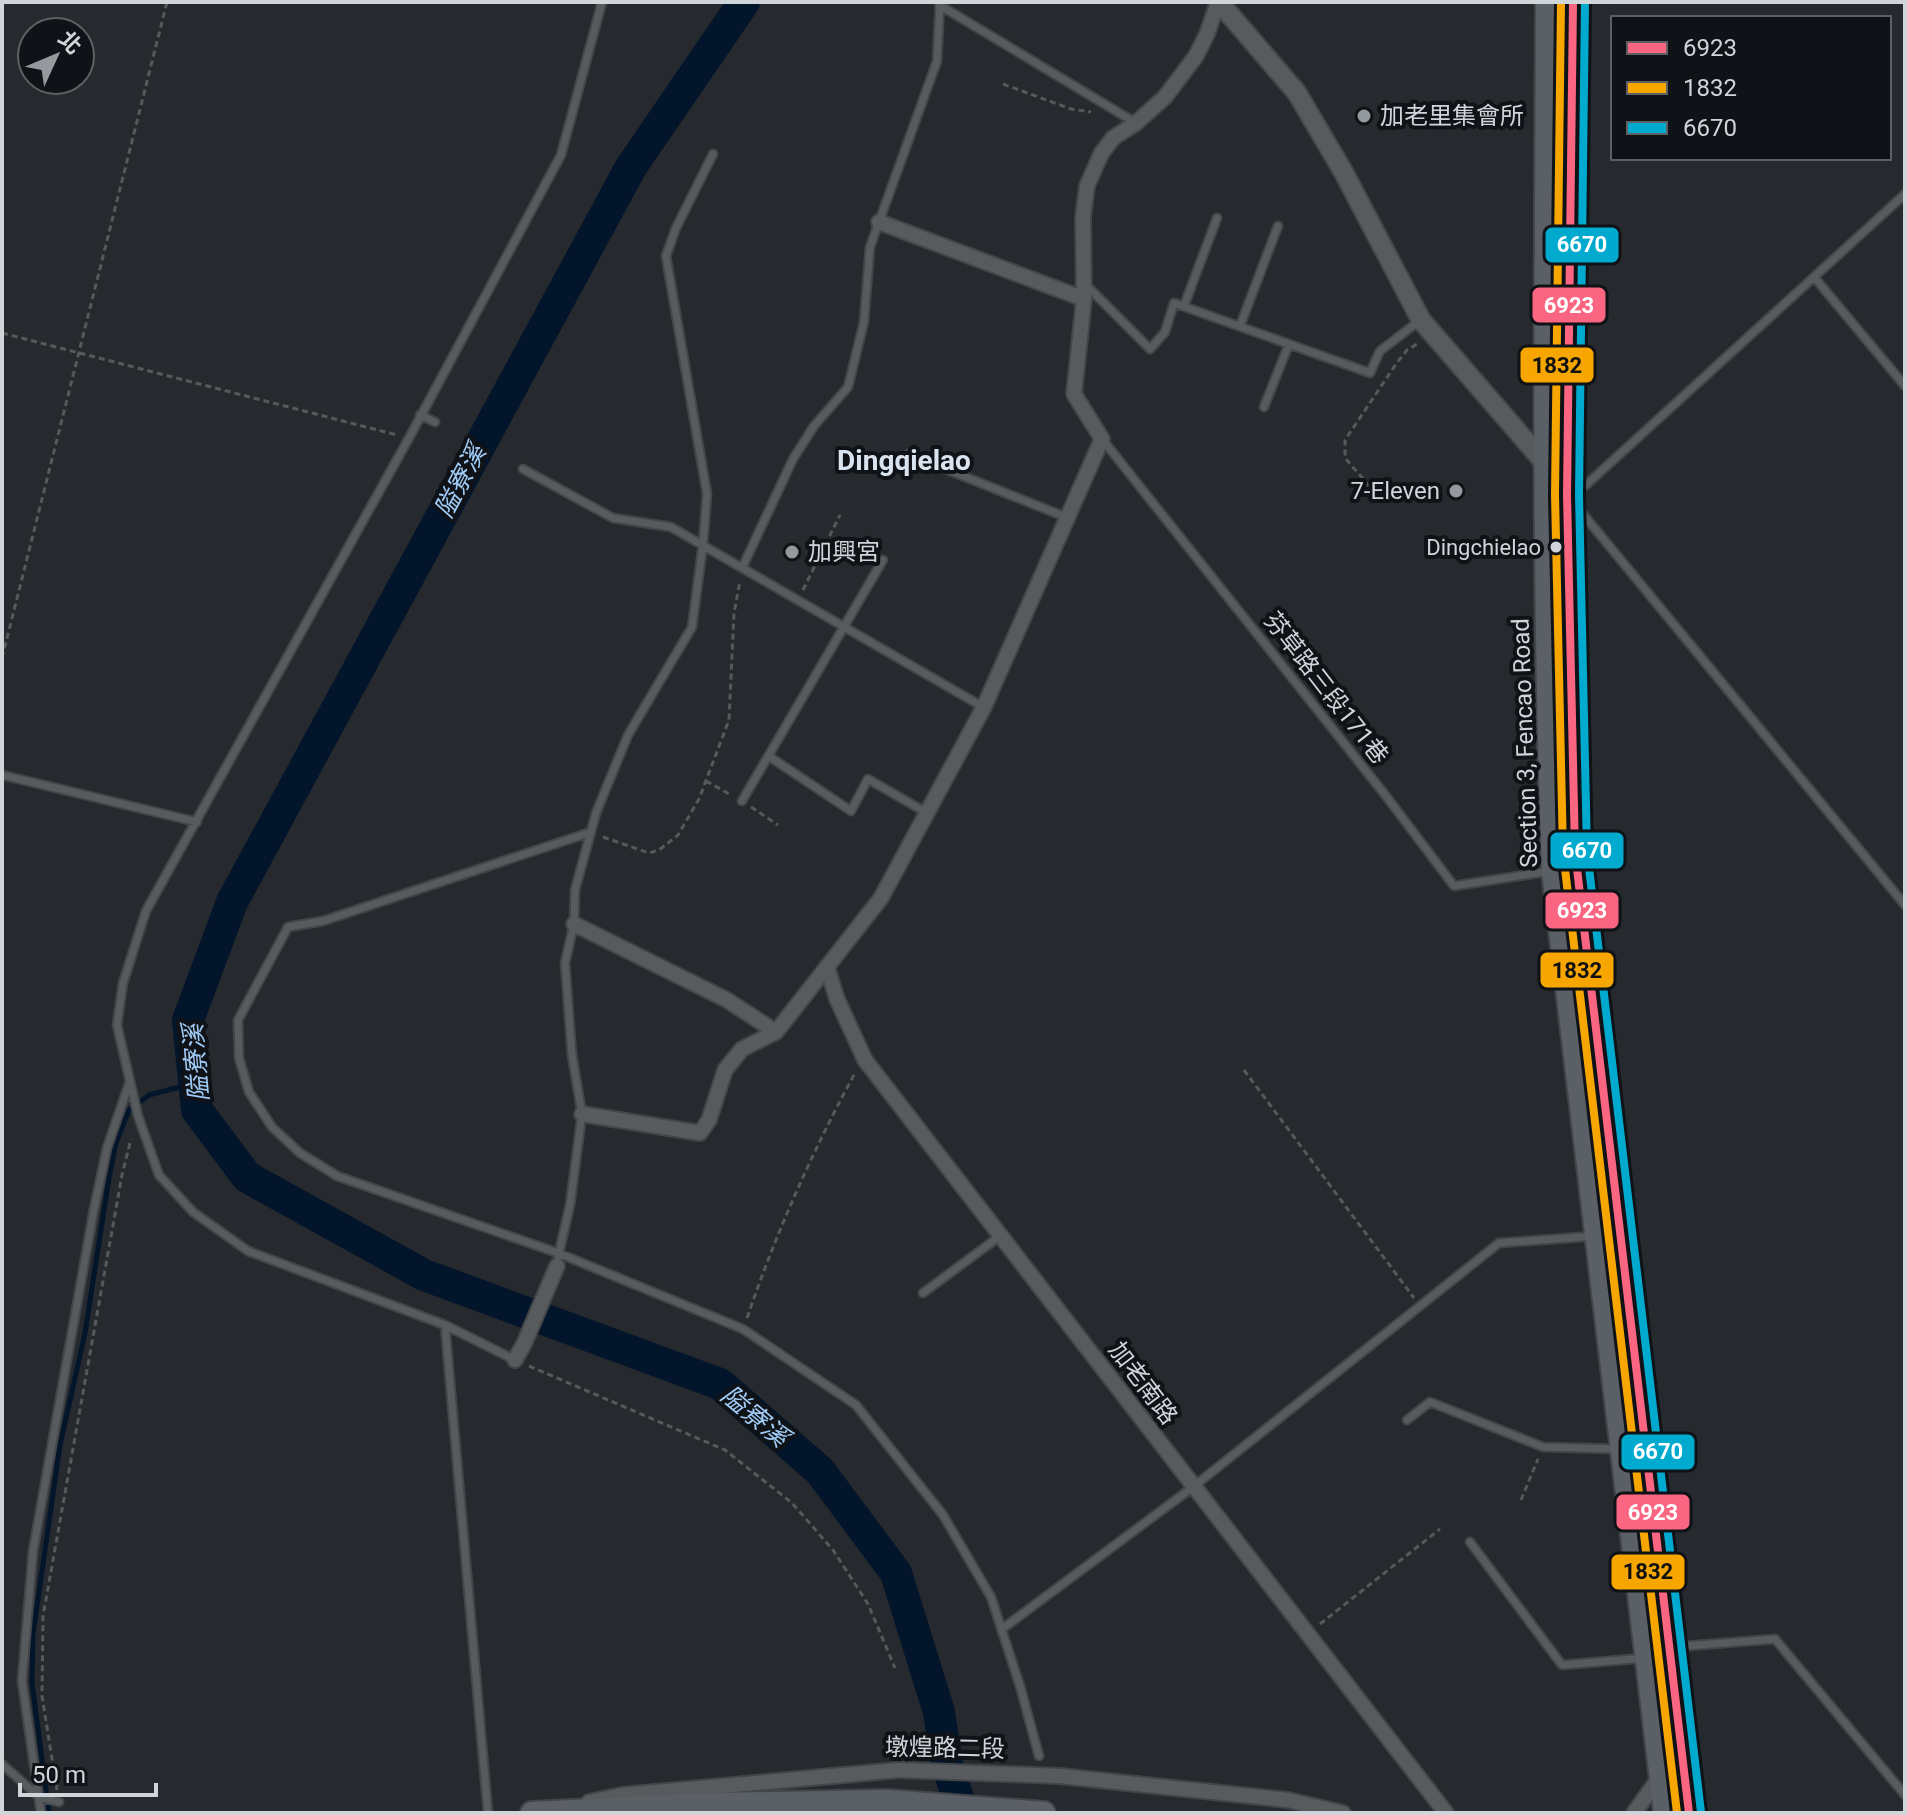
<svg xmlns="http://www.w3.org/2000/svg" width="1907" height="1815" viewBox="0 0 1907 1815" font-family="Roboto,'Noto Sans TC',sans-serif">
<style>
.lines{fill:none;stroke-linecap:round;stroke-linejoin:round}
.stream{stroke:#03152b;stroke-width:5}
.river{stroke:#03152b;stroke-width:32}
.service-casing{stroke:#424549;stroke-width:11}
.minor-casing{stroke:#424549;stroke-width:18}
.tertiary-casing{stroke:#424549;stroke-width:22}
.primary-casing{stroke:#424549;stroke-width:26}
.path{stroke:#56595c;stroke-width:3;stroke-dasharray:6 4;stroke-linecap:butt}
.service{stroke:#585b5e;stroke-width:7}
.minor{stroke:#585b5e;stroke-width:14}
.tertiary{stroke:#585b5e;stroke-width:18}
.primary{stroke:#5a6065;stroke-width:22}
.minor-bridge-casing{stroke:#424549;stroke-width:18;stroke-linecap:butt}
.minor-bridge{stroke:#585b5e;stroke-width:14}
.bus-1-casing{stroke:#0f1216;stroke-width:14}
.bus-2-casing{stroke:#0f1216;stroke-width:14}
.bus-3-casing{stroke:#0f1216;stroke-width:14}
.bus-1{stroke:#fa6682;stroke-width:8}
.bus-2{stroke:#f7a600;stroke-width:8}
.bus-3{stroke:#00a9ce;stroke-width:8}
.poi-dot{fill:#94999e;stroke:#0f1216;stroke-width:3}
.bus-dot{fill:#d0d5da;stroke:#0f1216;stroke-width:3}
.labels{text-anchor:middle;stroke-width:8;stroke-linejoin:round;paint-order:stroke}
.bus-label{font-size:22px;fill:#d0d5da;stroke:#0f1216;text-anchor:end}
.poi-label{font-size:24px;fill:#d0d5da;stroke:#0f1216;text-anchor:start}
.street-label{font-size:24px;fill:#d0d5da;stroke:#0f1216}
.water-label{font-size:26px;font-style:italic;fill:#a0cbf7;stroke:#0f1216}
.quarter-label{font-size:28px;font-weight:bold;fill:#dae4ef;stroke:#0f1216}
.line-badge{stroke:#0f1216;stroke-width:3}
.badge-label{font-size:22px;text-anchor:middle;font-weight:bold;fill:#fff}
.pale-badge-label{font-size:22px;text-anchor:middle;font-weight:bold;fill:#111}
</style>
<rect width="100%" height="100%" fill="#262a2e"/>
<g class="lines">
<path class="stream" d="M 49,1813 L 32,1683 L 33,1634 L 60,1445 L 85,1333 L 109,1178 L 116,1143 L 129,1110 L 149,1095 L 195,1083"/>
<path class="river" d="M 744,2 L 631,167 L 232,902 L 188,1020 L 197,1110 L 247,1177 L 424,1275 L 720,1384 L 820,1471 L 896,1573 L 939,1712 L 947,1765 L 963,1813"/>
<g class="service-casing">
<path id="service" d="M 941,6 L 1136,123
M 1814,277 L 1905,386
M 1084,283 L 1150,349 L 1165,332 L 1174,303 L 1370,373 L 1380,351 L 1419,321
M 1184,306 L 1217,218
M 1240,326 L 1278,226
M 1264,407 L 1289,344
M 420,415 L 435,422
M 1102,439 L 1386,796 L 1454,886 L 1550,871
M 908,454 L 1068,518
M 523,469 L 613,518 L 671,527 L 983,707
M 1570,494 L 1586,485 L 1905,194
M 1573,502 L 1905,905
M 743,566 L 793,459 L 814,426 L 848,387 L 864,322 L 870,247 L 937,61 L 940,2
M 770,757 L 851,811 L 868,779 L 927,813
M 2,775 L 197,822
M 742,801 L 883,560
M 591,832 L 323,921 L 288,927 L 238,1020 L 239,1058 L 249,1092 L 272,1127 L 300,1153 L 337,1176 L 558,1253 L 743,1329 L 856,1405 L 943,1515 L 991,1597 L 1020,1686 L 1039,1756
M 558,1257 L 570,1205 L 582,1114 L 572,1055 L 565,963 L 574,924 L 575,890 L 596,813 L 628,735 L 692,627 L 703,544 L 707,494 L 666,256 L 676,228 L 713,154
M 923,1293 L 1000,1236
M 445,1325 L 488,1813
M 515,1360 L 445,1325 L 248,1251 L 193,1212 L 159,1175 L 138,1116 L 117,1025 L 123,983 L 146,911 L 409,438 L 561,155 L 602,2
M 1407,1420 L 1430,1402 L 1543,1447 L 1619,1449
M 1470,1542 L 1562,1665 L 1645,1658
M 1002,1629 L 1193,1487 L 1499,1243 L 1595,1236
M 1673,1647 L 1775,1639 L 1905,1795
M 2,1764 L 39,1797 L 59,1802
M 41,1813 L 22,1681 L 33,1551 L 94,1209 L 107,1148 L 129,1084"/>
</g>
<g class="minor-casing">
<path id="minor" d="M 879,222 L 1084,299
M 574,924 L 727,1000 L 776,1032
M 827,967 L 837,999 L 865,1060 L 1446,1813
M 582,1114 L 700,1133 L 709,1120 L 725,1070 L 742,1049 L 776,1032 L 881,898 L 984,707 L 1102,439 L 1074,394 L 1084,299 L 1083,217 L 1087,186 L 1101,154 L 1113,138 L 1136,123 L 1165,97 L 1196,56 L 1207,34 L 1218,2
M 515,1360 L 524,1344 L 557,1266
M 1060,1776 L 1288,1800 L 1343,1813
M 589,1802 L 622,1795 L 899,1770
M 1634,1813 L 1661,1775"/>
</g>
<g class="tertiary-casing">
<path id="tertiary" d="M 1219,2 L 1297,93 L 1344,173 L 1421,320 L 1550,469"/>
</g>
<g class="primary-casing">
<path id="primary" d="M 1547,2 C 1546,291 1542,581 1553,871 L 1665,1813
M 1573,2 L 1567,495 L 1575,852 L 1689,1813
M 532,1813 L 712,1804 L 887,1801 L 1044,1813"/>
</g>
<path class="path" d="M 1003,84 L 1071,109 L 1091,112
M 2,333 L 397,435
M 1376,494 L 1345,458 L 1345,440 L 1396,364 L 1407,350 L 1419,343
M 803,590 L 840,515
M 2,658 L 167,2
M 706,781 L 731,795
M 751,807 L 778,825
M 603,837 L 649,853 L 659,850 L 678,835 L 699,799 L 729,720 L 734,613 L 740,581
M 1244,1070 L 1414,1298
M 747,1318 C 776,1233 812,1152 855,1073
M 529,1366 L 725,1450 L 792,1503 L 833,1550 L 868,1604 L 895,1668
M 1521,1500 L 1538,1459
M 1320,1624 L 1440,1529
M 57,1790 L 42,1696 L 43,1616 L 122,1175 L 131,1139"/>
<use href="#service" class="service"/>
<use href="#minor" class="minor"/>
<use href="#tertiary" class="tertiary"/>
<use href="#primary" class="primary"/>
<g class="minor-bridge-casing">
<path id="minor-bridge" d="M 899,1770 L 1060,1776"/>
</g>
<use href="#minor-bridge" class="minor-bridge"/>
<g class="bus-1-casing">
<path id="bus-1" d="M 1573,2 L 1567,495 L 1575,852 L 1689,1813"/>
</g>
<g class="bus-2-casing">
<path id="bus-2" d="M 1561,2 L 1555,495 L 1563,852 L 1677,1813"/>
</g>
<g class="bus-3-casing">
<path id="bus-3" d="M 1585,2 L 1579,495 L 1587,851 L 1701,1812"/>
</g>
<use href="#bus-1" class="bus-1"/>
<use href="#bus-2" class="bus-2"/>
<use href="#bus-3" class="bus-3"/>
</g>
<g class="poi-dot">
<circle cx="1364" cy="116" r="8"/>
<circle cx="1456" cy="491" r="8"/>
<circle cx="792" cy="552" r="8"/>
</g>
<circle class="bus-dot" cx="1556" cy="547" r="7"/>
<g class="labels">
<g class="bus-label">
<text x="1541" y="555">Dingchielao</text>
</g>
<g class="poi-label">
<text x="1380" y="124">加老里集會所</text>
<text x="1440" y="499" text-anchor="end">7-Eleven</text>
<text x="808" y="560">加興宮</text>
</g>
<g class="street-label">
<text transform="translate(1326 688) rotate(52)" y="8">芬草路三段171巷</text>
<text transform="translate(1525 743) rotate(-92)" y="8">Section 3, Fencao Road</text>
<text transform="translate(1143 1383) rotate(53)" y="8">加老南路</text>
<text transform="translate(945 1748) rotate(1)" y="8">墩煌路二段</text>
</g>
<g class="water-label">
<text transform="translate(460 481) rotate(-62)" y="9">隘寮溪</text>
<text transform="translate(196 1063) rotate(-95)" y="9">隘寮溪</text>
<text transform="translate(755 1416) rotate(40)" y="9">隘寮溪</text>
</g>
<g class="quarter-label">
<text x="904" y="470">Dingqielao</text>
</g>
</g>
<g class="line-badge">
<rect x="1544" y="226" width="76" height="38" rx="8" fill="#00a9ce"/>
<rect x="1531" y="286" width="76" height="38" rx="8" fill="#fa6682"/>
<rect x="1519" y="346" width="76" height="38" rx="8" fill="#f7a600"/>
<rect x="1549" y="831" width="76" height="39" rx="8" fill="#00a9ce"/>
<rect x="1544" y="891" width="76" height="39" rx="8" fill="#fa6682"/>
<rect x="1539" y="951" width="76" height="38" rx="8" fill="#f7a600"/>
<rect x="1620" y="1433" width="76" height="38" rx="8" fill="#00a9ce"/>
<rect x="1615" y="1493" width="76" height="38" rx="8" fill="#fa6682"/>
<rect x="1610" y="1553" width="76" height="38" rx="8" fill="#f7a600"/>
</g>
<g class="badge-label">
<text x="1582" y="252">6670</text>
<text x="1569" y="313">6923</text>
<text x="1587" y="858">6670</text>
<text x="1582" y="918">6923</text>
<text x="1658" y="1459">6670</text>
<text x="1653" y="1520">6923</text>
</g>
<g class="pale-badge-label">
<text x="1557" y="373">1832</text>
<text x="1577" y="978">1832</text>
<text x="1648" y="1579">1832</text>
</g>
<rect width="1907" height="1815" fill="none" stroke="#d0d5da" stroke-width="8"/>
<rect x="1611" y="16" width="280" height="144" fill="#0f1216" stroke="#5c6064" stroke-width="2"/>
<rect x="1627" y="42" width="40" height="12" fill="#fa6682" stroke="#5c6064" stroke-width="2"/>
<text x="1683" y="56" font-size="24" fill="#d0d5da">6923</text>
<rect x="1627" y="82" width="40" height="12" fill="#f7a600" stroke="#5c6064" stroke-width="2"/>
<text x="1683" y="96" font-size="24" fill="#d0d5da">1832</text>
<rect x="1627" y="122" width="40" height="12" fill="#00a9ce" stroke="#5c6064" stroke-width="2"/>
<text x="1683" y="136" font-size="24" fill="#d0d5da">6670</text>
<g transform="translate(56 56) rotate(46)"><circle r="38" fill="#0f1216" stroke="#5c6064" stroke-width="2"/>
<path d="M0-6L14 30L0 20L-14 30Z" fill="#94999e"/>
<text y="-12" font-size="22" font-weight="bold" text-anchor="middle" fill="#d0d5da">北</text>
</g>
<path d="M20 1783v12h136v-12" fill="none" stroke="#d0d5da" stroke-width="4"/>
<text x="32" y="1783" font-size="24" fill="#d0d5da" stroke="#0f1216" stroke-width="6" paint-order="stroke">50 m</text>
</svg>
